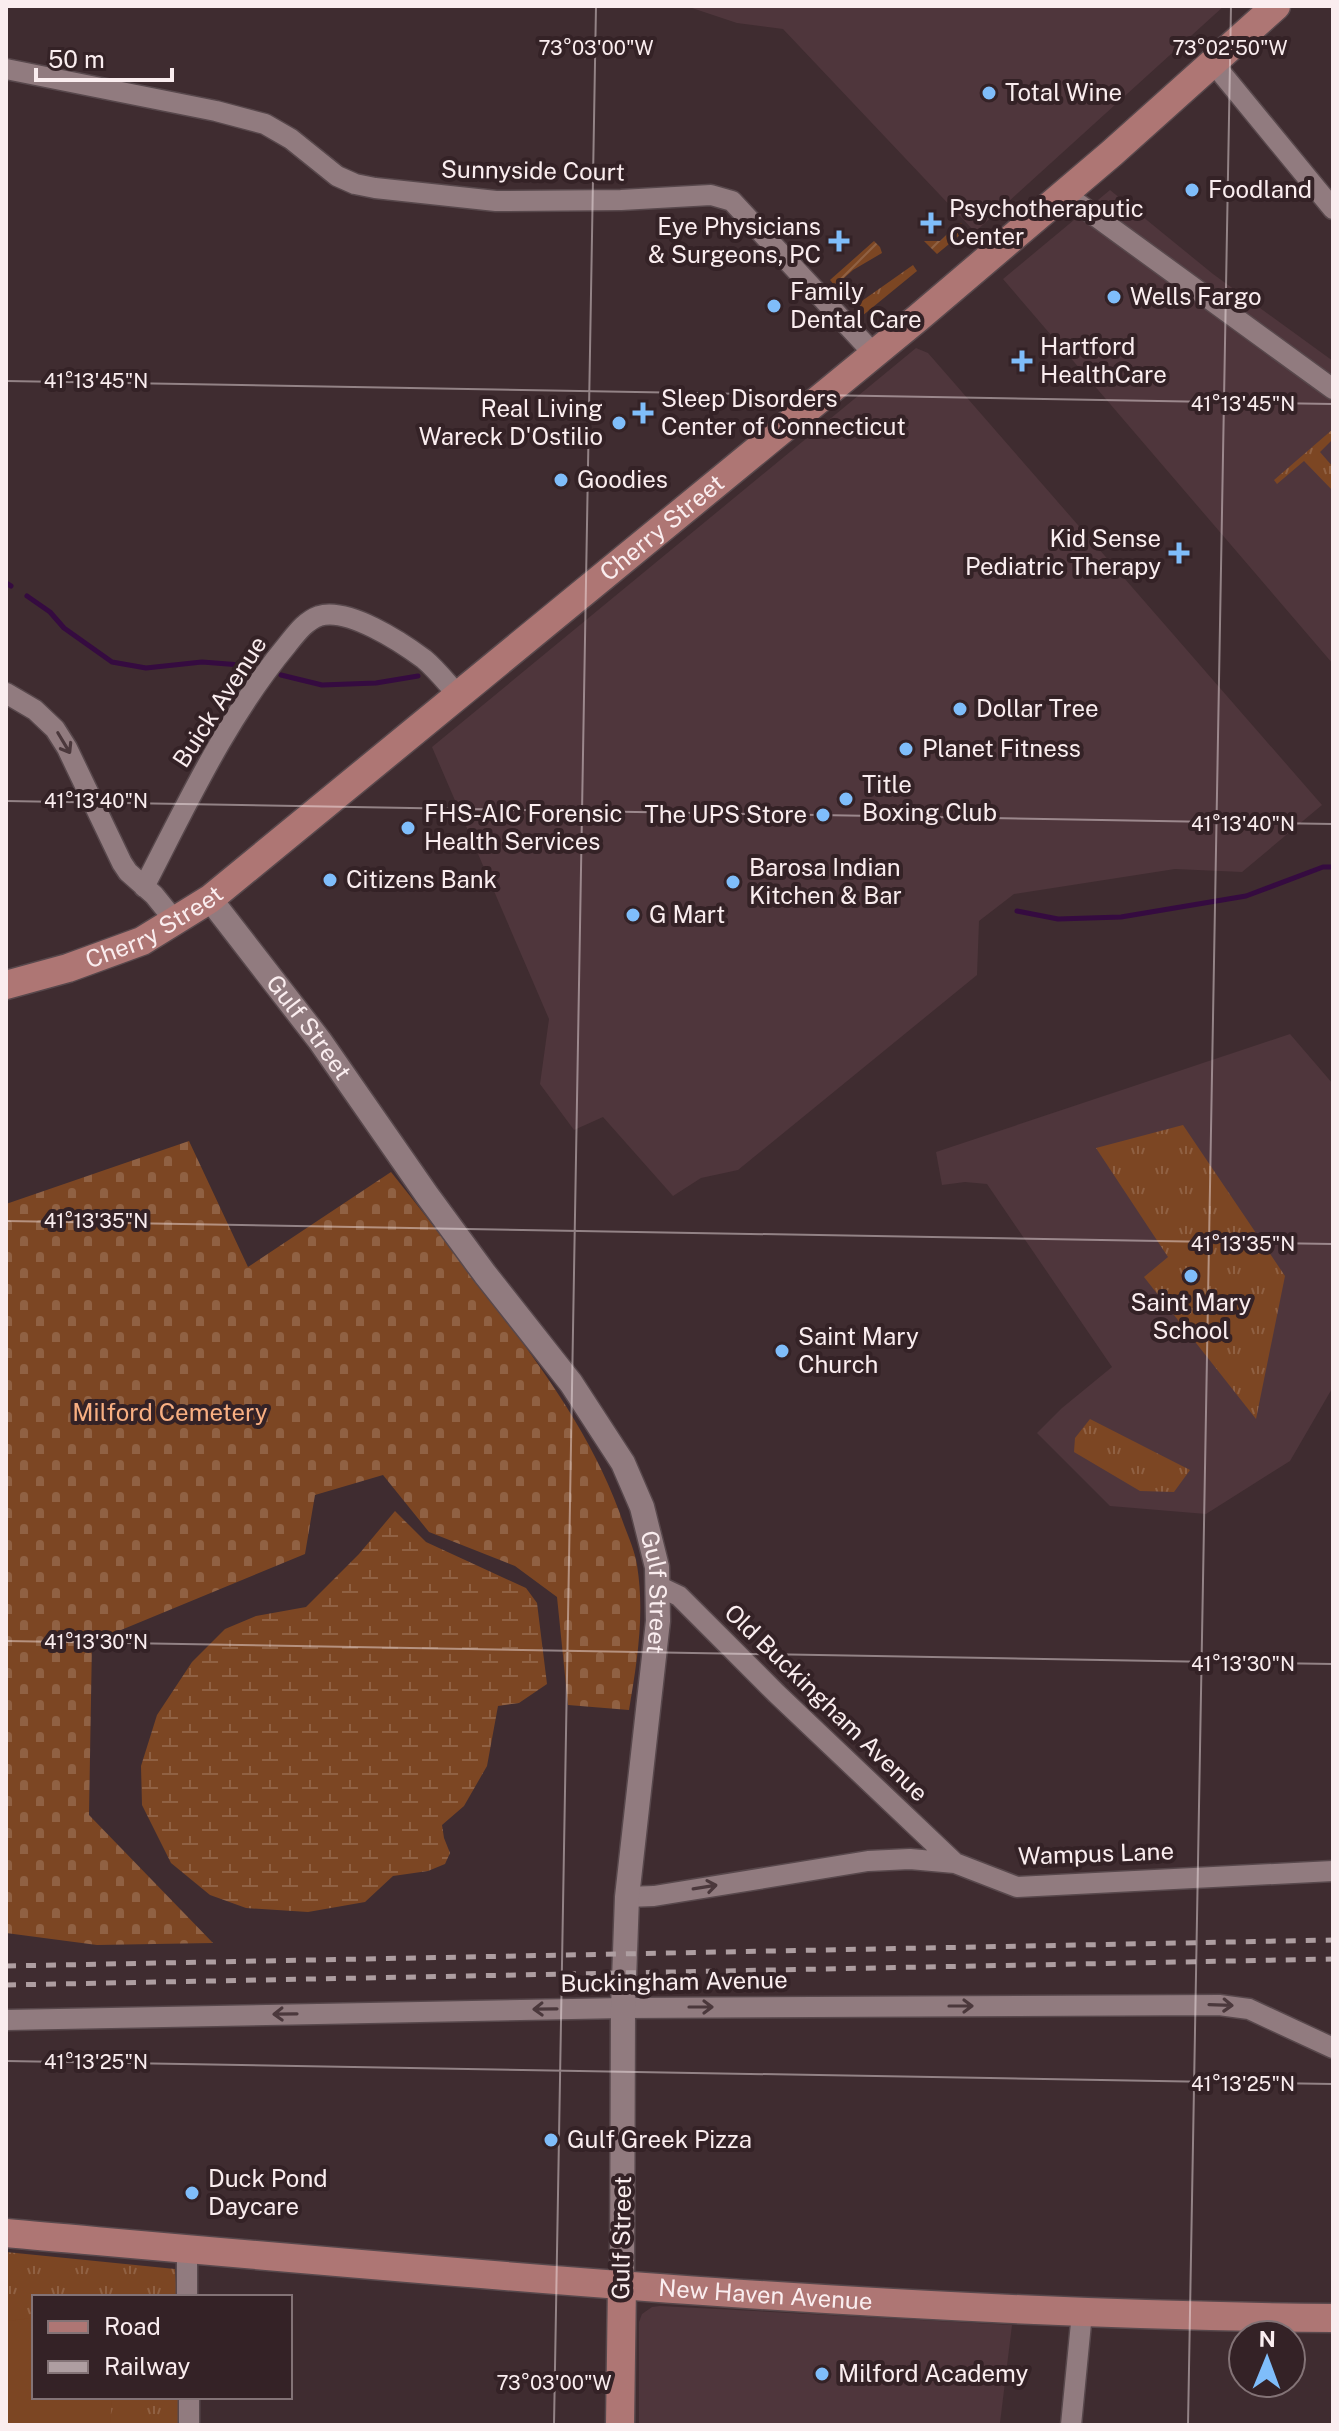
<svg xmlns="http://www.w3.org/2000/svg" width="1339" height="2431" viewBox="0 0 1339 2431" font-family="'Public Sans',sans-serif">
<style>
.built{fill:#4f363c}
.grass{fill:url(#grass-tufts)}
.wetland{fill:url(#wetland-marsh)}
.cemetery{fill:url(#cemetery-stones)}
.garden{fill:url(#garden-furrows)}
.pitch{fill:#7c4623}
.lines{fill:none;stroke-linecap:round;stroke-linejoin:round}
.stream{stroke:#350b40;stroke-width:5}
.minor-casing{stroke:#58484c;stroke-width:23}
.tertiary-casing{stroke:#58484c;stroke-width:27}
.secondary-casing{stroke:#58484c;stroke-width:31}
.minor{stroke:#917b7f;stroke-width:20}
.tertiary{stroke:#917b7f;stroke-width:24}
.secondary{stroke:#ae7674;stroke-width:28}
.rail{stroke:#ae9ea1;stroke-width:5;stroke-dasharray:10 10;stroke-linecap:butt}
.oneway{stroke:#4b383c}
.ticks{fill:none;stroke:#faedef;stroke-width:2;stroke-opacity:0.45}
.poi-dot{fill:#7fbdfa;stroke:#342226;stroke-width:3}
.labels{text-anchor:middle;stroke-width:8;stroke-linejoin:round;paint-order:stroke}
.poi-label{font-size:24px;fill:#faedef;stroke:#342226;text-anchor:start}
.street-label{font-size:24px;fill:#faedef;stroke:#342226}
.park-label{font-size:24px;fill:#f8af82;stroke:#342226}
.ticks-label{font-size:20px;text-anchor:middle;fill:#faedef;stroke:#342226;stroke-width:8;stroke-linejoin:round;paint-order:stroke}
</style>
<defs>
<pattern id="grass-tufts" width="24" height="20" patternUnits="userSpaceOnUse" patternTransform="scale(2)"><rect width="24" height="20" fill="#7c4623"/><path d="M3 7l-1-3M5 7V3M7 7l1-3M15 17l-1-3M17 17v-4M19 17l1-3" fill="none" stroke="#906143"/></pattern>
<pattern id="wetland-marsh" width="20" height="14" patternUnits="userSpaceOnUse" patternTransform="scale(2)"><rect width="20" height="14" fill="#7c4623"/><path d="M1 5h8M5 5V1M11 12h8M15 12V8" fill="none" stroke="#906143"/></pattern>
<pattern id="cemetery-stones" width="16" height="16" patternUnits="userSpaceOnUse" patternTransform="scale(2)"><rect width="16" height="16" fill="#7c4623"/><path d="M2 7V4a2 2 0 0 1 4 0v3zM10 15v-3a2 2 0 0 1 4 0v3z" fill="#906143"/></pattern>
<pattern id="garden-furrows" width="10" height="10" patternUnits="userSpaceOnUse" patternTransform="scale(2)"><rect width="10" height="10" fill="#7c4623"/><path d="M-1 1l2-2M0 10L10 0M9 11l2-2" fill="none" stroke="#906143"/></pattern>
</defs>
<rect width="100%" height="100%" fill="#3f2c30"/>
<path class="built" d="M 686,6 L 1224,6 L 975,232 L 783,29 L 737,23 Z
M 1110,190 L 1213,274 L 1333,361 L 1333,664 L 1003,279 Z
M 916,348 L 928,353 L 1322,805 L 1242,872 L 1175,869 L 1014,894 L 979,921 L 977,975 L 738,1170 L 701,1178 L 673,1196 L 603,1117 L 574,1130 L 540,1084 L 549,1019 L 432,747 Z
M 1290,1034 L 1333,1084 L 1333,1387 L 1290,1461 L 1206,1514 L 1110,1506 L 1037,1433 L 1062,1408 L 1112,1367 L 987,1184 L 965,1182 L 942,1185 L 936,1152 Z
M 660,2306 L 1012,2325 L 1000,2423 L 1027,2425 L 639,2425 L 639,2322 L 642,2314 L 652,2307 Z"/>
<path class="grass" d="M 913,265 L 917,271 L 862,316 L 844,297 L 851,296 L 859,303 Z
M 1333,429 L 1333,439 L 1320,452 L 1333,467 L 1333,491 L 1304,461 L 1277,484 L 1274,480 Z
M 1183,1125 L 1285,1276 L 1256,1419 L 1144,1277 L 1168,1257 L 1096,1148 Z
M 1090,1419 L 1190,1470 L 1174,1492 L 1140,1491 L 1074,1452 L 1075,1438 Z
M 6,2252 L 175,2269 L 177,2297 L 34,2297 L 34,2397 L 178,2397 L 178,2425 L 6,2425 Z"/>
<path class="wetland" d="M 395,1511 L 426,1542 L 526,1588 L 537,1603 L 547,1684 L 519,1703 L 498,1706 L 487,1766 L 464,1806 L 442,1825 L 444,1838 L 450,1853 L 445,1864 L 428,1871 L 393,1876 L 365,1902 L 308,1912 L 246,1908 L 210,1895 L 171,1863 L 142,1805 L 141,1766 L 157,1715 L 192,1662 L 225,1629 L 256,1616 L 306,1607 L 359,1554 Z"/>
<path class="cemetery" d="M 189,1141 L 248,1267 L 391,1172 C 422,1211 453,1251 484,1292 C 539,1363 595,1438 624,1525 C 629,1538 635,1552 637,1565 C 645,1615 637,1662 629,1710 L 568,1705 L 557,1597 L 515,1566 L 429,1532 L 383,1475 L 315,1495 L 305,1554 L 92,1642 L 89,1815 L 213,1943 L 97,1945 L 6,1933 L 6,1204 Z"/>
<path class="garden" d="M 961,223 L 966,230 L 937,254 L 924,241 L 940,241 L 958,224 Z
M 874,241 L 880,247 L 882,253 L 853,270 L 835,286 L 830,280 Z"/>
<path class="pitch" d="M 34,2318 L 34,2397 L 112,2397 L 110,2425 L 6,2425 L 6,2321 Z"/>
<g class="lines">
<path class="stream" d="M 6,583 L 11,586
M 27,596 L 50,612 L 64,628 L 112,662 L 146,668 L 202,662 L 254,666
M 281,675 L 322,685 L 376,683 L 418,676
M 1017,911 L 1058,919 L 1121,917 L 1246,896 L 1323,867 L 1333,867"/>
<g class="minor-casing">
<path id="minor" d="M 1214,64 L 1333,209
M 6,69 L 216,111 L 265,124 L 291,139 L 337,176 L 355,184 L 375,188 L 496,201 L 621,200 L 711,195 L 732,201 L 874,354
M 1065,194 L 1333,389
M 6,693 L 35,710 L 55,729 L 67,748 L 122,863 L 128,872 L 154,895 L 175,921
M 144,887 C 187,804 227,717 287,645 C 296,634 305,621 319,616 C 348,607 401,642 424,659 C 436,669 447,683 458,695
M 658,1586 L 679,1596 L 777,1694 L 955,1863
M 627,1897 L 654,1896 L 868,1861 L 910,1859 L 955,1863 L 1017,1887 L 1333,1871
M 6,2020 L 623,2008 L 1219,2005 L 1249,2009 L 1333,2048
M 187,2297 L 187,2250
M 189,2397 L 189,2425
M 1071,2425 L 1082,2313"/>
</g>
<g class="tertiary-casing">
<g id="tertiary">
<path id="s1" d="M 210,899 L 320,1041 L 427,1195 L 485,1274 L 571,1383 L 623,1463 L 642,1507 L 657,1567 L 658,1621 L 627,1897 L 623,2008 L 622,2285"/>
</g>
</g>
<g class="secondary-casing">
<g id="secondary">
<path id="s2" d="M 6,985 L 68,968 L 142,941 L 210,899 L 918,318 L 1112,153 L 1276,6"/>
<path id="s3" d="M 6,2233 C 447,2272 890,2314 1333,2318"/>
<path d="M 620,2425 L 622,2285"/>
</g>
</g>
<use href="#minor" class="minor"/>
<use href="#tertiary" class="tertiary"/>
<use href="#secondary" class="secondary"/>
<path class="rail" d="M 6,1966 L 1333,1940
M 6,1985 L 1333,1959"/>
</g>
<defs><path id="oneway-shaft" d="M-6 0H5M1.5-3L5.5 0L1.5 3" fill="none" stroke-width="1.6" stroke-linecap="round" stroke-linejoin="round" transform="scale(2)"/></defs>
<g class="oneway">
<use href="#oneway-shaft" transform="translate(64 743) rotate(59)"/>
<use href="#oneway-shaft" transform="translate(705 1887) rotate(-9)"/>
<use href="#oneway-shaft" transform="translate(1221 2005) rotate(2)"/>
<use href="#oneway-shaft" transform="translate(961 2006)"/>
<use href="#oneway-shaft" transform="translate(701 2007)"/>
<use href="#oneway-shaft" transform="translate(545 2009) rotate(179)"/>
<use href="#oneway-shaft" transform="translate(285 2014) rotate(179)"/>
</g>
<path class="ticks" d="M 6,381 L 1333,404M 6,801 L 1333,824M 6,1221 L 1333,1244M 6,1641 L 1333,1664M 6,2061 L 1333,2084M 554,2425 L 596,6M 1188,2425 L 1231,6"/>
<g class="poi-dot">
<circle cx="989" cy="93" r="8"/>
<circle cx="1192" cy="190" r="8"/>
<path d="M927 211h8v8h8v8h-8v8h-8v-8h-8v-8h8z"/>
<path d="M835 229h8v8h8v8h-8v8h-8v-8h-8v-8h8z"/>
<circle cx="1114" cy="297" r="8"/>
<circle cx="774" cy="306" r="8"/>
<path d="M1018 349h8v8h8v8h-8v8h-8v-8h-8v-8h8z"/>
<path d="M639 401h8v8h8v8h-8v8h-8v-8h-8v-8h8z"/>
<circle cx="619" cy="423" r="8"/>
<circle cx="561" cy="480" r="8"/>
<path d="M1175 541h8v8h8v8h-8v8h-8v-8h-8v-8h8z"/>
<circle cx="960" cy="709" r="8"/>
<circle cx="906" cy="749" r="8"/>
<circle cx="846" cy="799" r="8"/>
<circle cx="823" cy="815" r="8"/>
<circle cx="408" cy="828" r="8"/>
<circle cx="330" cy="880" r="8"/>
<circle cx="733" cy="882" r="8"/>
<circle cx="633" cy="915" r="8"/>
<circle cx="1191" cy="1276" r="8"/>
<circle cx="782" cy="1351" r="8"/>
<circle cx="551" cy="2140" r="8"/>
<circle cx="192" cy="2193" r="8"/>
<circle cx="822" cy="2374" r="8"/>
</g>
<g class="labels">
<g class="poi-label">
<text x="1005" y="101">Total Wine</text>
<text x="1208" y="198">Foodland</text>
<text x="949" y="217">Psychotheraputic<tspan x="949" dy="28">Center</tspan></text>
<text x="821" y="235" text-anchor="end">Eye Physicians<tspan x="821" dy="28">&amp; Surgeons, PC</tspan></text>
<text x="790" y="300">Family<tspan x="790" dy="28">Dental Care</tspan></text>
<text x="1130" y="305">Wells Fargo</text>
<text x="1040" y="355">Hartford<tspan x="1040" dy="28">HealthCare</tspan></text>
<text x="661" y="407">Sleep Disorders<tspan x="661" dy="28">Center of Connecticut</tspan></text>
<text x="603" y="417" text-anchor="end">Real Living<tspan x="603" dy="28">Wareck D'Ostilio</tspan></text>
<text x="577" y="488">Goodies</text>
<text x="1161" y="547" text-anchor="end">Kid Sense<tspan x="1161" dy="28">Pediatric Therapy</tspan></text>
<text x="976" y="717">Dollar Tree</text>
<text x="922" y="757">Planet Fitness</text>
<text x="862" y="793">Title<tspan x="862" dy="28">Boxing Club</tspan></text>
<text x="424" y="822">FHS-AIC Forensic<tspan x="424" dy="28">Health Services</tspan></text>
<text x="807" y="823" text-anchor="end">The UPS Store</text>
<text x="749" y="876">Barosa Indian<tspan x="749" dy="28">Kitchen &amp; Bar</tspan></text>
<text x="346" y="888">Citizens Bank</text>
<text x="649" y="923">G Mart</text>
<text x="1191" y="1311" text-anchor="middle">Saint Mary<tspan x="1191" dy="28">School</tspan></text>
<text x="798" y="1345">Saint Mary<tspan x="798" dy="28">Church</tspan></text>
<text x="567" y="2148">Gulf Greek Pizza</text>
<text x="208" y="2187">Duck Pond<tspan x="208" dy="28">Daycare</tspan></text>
<text x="838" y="2382">Milford Academy</text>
</g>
<g class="street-label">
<text transform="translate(533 171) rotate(1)" y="8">Sunnyside Court</text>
<text dy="8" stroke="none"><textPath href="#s2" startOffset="808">Cherry Street</textPath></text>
<text transform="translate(220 702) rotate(-57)" y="8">Buick Avenue</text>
<text dy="8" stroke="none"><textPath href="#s2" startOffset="160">Cherry Street</textPath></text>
<text dy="8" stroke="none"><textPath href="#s1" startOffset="162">Gulf Street</textPath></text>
<text dy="8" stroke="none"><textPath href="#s1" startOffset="834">Gulf Street</textPath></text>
<text transform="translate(826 1703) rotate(44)" y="8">Old Buckingham Avenue</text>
<text transform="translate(1096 1854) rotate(-2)" y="8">Wampus Lane</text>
<text transform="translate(674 1982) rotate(-1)" y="8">Buckingham Avenue</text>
<text transform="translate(622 2238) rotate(-89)" y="8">Gulf Street</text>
<text dy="8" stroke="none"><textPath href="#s3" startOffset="762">New Haven Avenue</textPath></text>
</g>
<g class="park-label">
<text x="170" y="1421">Milford Cemetery</text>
</g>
</g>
<g class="ticks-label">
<text x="596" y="55">73°03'00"W</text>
<text x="1230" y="55">73°02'50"W</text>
<text x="96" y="388">41°13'45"N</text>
<text x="1243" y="411">41°13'45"N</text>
<text x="96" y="808">41°13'40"N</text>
<text x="1243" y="831">41°13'40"N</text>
<text x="96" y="1228">41°13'35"N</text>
<text x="1243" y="1251">41°13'35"N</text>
<text x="96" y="1649">41°13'30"N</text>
<text x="1243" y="1671">41°13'30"N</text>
<text x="96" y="2069">41°13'25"N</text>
<text x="1243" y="2091">41°13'25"N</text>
<text x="554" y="2390">73°03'00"W</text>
</g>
<rect width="1339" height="2431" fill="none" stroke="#faedef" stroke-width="16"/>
<rect x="32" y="2295" width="260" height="104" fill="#342226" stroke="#837376" stroke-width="2"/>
<rect x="48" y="2321" width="40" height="12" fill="#ae7674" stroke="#837376" stroke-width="2"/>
<text x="104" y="2335" font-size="24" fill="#faedef">Road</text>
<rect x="48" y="2361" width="40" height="12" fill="#ae9ea1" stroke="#837376" stroke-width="2"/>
<text x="104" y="2375" font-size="24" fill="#faedef">Railway</text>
<g transform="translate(1267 2359) rotate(1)"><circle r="38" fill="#342226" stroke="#837376" stroke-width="2"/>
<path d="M0-6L14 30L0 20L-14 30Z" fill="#7fbdfa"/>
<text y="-12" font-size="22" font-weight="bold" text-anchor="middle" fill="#faedef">N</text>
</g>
<path d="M36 68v12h136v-12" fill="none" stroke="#faedef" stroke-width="4"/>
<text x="48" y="68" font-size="24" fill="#faedef" stroke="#342226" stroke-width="6" paint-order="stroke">50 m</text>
</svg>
